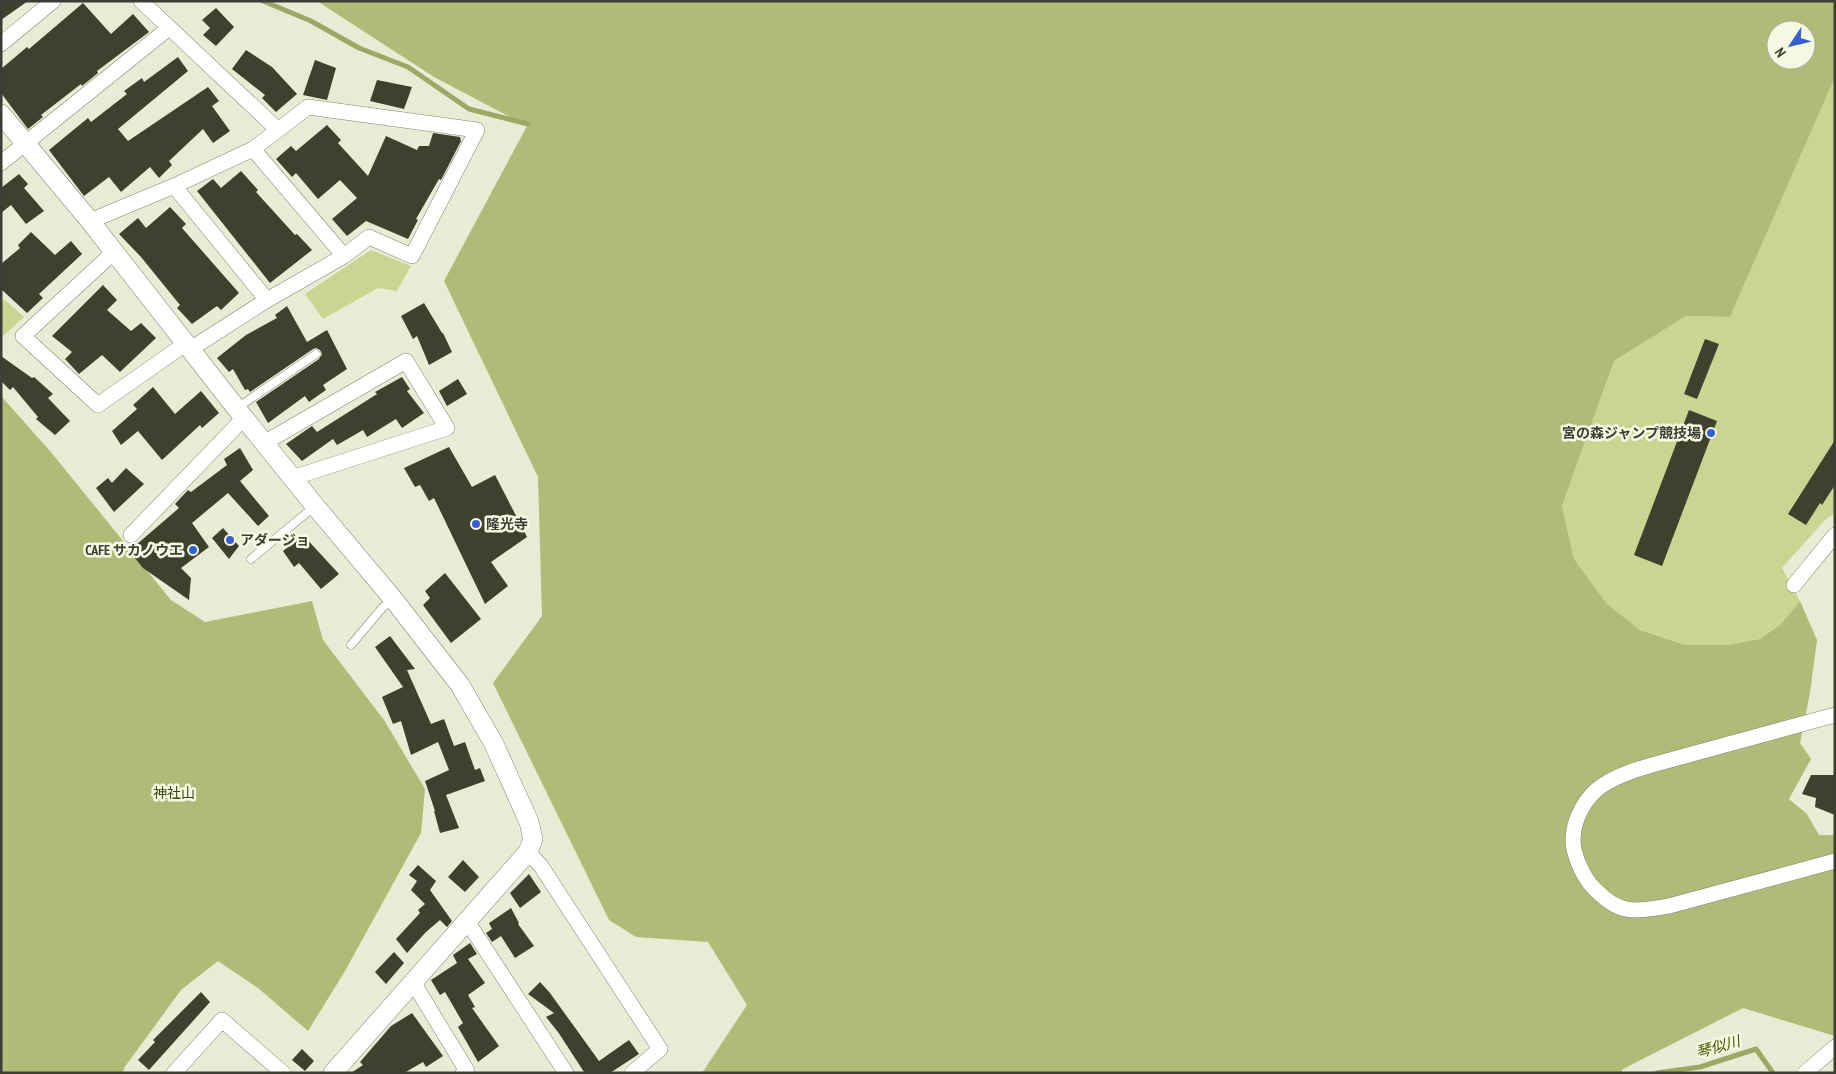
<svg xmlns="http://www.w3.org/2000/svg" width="1836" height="1074" viewBox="0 0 1836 1074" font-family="'PT Sans Narrow','Noto Sans JP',sans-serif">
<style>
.green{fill:#cad592}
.forest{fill:#b1bb78;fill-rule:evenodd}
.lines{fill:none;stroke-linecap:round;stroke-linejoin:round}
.stream{stroke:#9ea765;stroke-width:5}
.building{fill:#3e412d}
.service-casing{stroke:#828670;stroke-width:9}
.minor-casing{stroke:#828670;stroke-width:16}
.tertiary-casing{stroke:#828670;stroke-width:20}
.service{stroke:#fff;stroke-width:8}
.minor{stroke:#fff;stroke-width:15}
.tertiary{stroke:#fff;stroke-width:19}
.poi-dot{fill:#355ecf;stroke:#f5f9e1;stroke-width:2}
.labels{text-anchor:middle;stroke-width:5;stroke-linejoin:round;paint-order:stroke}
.poi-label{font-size:14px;font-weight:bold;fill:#3c3e35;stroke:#f5f9e1;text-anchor:end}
.park-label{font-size:14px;fill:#3d420f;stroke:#f5f9e1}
.water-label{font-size:15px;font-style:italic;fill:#4d5402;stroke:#f5f9e1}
</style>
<rect width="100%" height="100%" fill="#e8ecd4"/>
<path class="green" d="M 1835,77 L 1835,513 L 1825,520 L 1782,568 L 1800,601 L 1781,624 L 1760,639 L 1728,645 L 1685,645 L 1640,630 L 1607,604 L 1574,559 L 1562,506 L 1614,361 L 1686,316 L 1730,317 Z
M 371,250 L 411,266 L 397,291 L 378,288 L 323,319 L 305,294 Z
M 4,299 L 24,317 L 3,336 L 1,334 L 1,302 Z"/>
<path class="forest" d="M 317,1 L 1835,1 L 1835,77 L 1730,317 L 1686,316 L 1614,361 L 1562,506 L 1574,559 L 1607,604 L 1640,630 L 1685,645 L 1728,645 L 1760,639 L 1781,624 L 1800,601 L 1817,640 L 1810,693 L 1800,743 L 1811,759 L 1789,799 L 1807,814 L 1819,835 L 1835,835 L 1835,1036 L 1743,1008 L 1623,1069 L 1621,1073 L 702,1073 L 747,1005 L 708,942 L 636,937 L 609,920 L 493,683 L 542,616 L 538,477 L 444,281 L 527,126 L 434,77 ZM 1776,30 L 1806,30 L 1806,60 L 1776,60 Z
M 1,396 L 50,451 L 171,600 L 205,622 L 312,601 L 323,640 L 384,720 L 425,789 L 421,833 L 345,971 L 308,1031 L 258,988 L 218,961 L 181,990 L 124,1068 L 123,1073 L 1,1073 Z"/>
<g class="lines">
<path class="stream" d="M 263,1 L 311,21 L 359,48 L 408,67 L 469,109 L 528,124
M 1657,1073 L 1700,1067 L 1756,1049 L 1773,1073"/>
</g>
<path class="building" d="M 1,1 L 28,1 L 1,20 Z
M 83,3 L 111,34 L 133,14 L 149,32 L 97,71 L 98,73 L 82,86 L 81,84 L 41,115 L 43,117 L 28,129 L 1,93 L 1,69 L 27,47 L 29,49 Z
M 216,8 L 234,27 L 216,46 L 203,35 L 210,28 L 202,20 Z
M 246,50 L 272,67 L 297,94 L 276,112 L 262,98 L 265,95 L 232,69 Z
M 178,57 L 188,71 L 118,129 L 128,141 L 208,87 L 219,101 L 212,106 L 230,131 L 213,143 L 203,129 L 169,161 L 172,165 L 159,178 L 150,167 L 121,192 L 109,177 L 84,196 L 49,150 L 88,118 L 91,122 L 127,94 L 124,91 L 142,78 L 144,82 Z
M 315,60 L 336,68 L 327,100 L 303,95 Z
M 377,80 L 412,87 L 404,109 L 370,101 Z
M 327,125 L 341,140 L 338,143 L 368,176 L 386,136 L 417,150 L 419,146 L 429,146 L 433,133 L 460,137 L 461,141 L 441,180 L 439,179 L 416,219 L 418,220 L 408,239 L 366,221 L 347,236 L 332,219 L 357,198 L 340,180 L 318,199 L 296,173 L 292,177 L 276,159 L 291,146 L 296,151 Z
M 241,171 L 258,190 L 256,192 L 295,235 L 297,234 L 312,250 L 270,283 L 197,191 L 213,179 L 221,188 Z
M 19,174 L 28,184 L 24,188 L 44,211 L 26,224 L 11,205 L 1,213 L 1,188 Z
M 170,207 L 186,224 L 182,228 L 239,293 L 221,310 L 217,306 L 192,324 L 177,308 L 180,305 L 141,257 L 119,234 L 138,218 L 146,228 Z
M 31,232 L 55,255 L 71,241 L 82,254 L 39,294 L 43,298 L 27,313 L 1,289 L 1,264 L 20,248 L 18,245 Z
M 103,285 L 117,300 L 107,310 L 131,331 L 141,323 L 156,338 L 120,372 L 102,355 L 79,374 L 65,359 L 72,352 L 52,336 Z
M 424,303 L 442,333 L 443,333 L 452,352 L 429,365 L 417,336 L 413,339 L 401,316 Z
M 287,306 L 307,342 L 327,330 L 347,369 L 323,385 L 326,390 L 309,402 L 305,396 L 268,423 L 256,402 L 319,359 L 322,354 L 320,350 L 316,348 L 313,349 L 250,392 L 248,389 L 245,390 L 233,369 L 229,372 L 217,358 L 246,335 L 277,318 L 275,315 Z
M 1705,339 L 1719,344 L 1697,399 L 1684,394 Z
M 1,356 L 32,378 L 34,377 L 53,394 L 48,398 L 70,421 L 55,435 L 36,419 L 38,417 L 13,387 L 10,390 L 1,381 Z
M 402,377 L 410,389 L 407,391 L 424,413 L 402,428 L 396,419 L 367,437 L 363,430 L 337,445 L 333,439 L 302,461 L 286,444 L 312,426 L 317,432 L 377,394 L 375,392 Z
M 458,379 L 467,394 L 447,406 L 439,391 Z
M 153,387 L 175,414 L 201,391 L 219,413 L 202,428 L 200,425 L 162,460 L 138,431 L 121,445 L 112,431 L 137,409 L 133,405 Z
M 1689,410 L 1717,421 L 1662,566 L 1634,555 Z
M 1835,440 L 1835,485 L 1822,505 L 1820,503 L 1806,525 L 1788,514 Z
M 449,447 L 472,487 L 495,475 L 527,537 L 491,562 L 508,586 L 485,604 L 434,498 L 429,501 L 420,485 L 415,487 L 404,468 Z
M 240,448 L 253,470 L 240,481 L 269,516 L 258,526 L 228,493 L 192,523 L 209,547 L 181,568 L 191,578 L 189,600 L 143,568 L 129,551 L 179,508 L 175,504 L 188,490 L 191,492 L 227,465 L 224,459 Z
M 126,468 L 144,484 L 114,512 L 96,488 L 108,478 L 112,483 Z
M 223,528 L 239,546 L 229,559 L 212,538 Z
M 303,535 L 339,574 L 321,589 L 299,563 L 294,567 L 283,551 Z
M 445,573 L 481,619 L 451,643 L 423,605 L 430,598 L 425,591 Z
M 390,636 L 415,669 L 407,670 L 431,724 L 444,719 L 454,746 L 465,742 L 475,770 L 480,768 L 485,781 L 446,795 L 459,828 L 440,833 L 434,811 L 435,811 L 425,781 L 449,770 L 438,742 L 411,755 L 401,721 L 393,724 L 382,697 L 403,687 L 375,647 Z
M 1811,775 L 1835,775 L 1835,815 L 1815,807 L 1816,798 L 1802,794 Z
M 463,860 L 479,877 L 465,892 L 448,877 Z
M 418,865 L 436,881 L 430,890 L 452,921 L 447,927 L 440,920 L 426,932 L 407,953 L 396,939 L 420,913 L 418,910 L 425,904 L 411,890 L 417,881 L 409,875 Z
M 529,874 L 541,892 L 520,908 L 510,893 Z
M 511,908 L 519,923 L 518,924 L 534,946 L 515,958 L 501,936 L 492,942 L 486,933 L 492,929 L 489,923 Z
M 470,943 L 477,954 L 468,959 L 485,983 L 468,995 L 475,1007 L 472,1008 L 499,1046 L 478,1062 L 458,1027 L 463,1023 L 445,992 L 440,995 L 431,980 L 457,963 L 453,955 Z
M 394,952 L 404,963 L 386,984 L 375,972 Z
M 540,982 L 550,993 L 599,1061 L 629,1040 L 639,1054 L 610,1073 L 582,1073 L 584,1072 L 558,1032 L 546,1017 L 554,1013 L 528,994 Z
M 201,992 L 210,1002 L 149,1070 L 138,1060 L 155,1042 L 153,1040 Z
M 412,1013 L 443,1056 L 426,1067 L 423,1062 L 404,1073 L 351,1073 L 363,1065 L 360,1062 L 391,1026 Z
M 302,1049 L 314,1061 L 305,1071 L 292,1060 Z"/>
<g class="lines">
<g class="service-casing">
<path id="service" d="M 237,408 L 316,354
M 251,559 L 315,506
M 351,645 L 383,607 L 394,600"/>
</g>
<g class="minor-casing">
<path id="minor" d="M 141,1 L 278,130 L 308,107 L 477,130 L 412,256 L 369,237 L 344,256 L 267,300 L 189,350
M 1,44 L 53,1
M 253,149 L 344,256
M 1,163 L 169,28
M 174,186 L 267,300
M 90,221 L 174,186 L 253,149 L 278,130
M 114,252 L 23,336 L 98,405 L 185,344
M 264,443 L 406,361 L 447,428 L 292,478
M 131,535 L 244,418
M 1794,585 L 1835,535
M 1835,715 C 1787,728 1740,741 1692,754 C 1665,762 1628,769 1603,785 C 1586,796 1573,819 1573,840 C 1573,854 1582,874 1591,885 C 1618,915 1632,912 1669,906 L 1835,861
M 528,852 L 541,866 L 660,1049 L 632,1073
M 467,921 L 566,1073
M 413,982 L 467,1071 L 463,1073
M 174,1073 L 222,1020 L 283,1073
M 1805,1073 L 1835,1047"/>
</g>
<g class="tertiary-casing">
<path id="tertiary" d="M 1,114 L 90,221 L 244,418 L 315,506 L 394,600 L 460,685 L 494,744 L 529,822 L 533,839 L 528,852 L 333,1073"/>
</g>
<use href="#service" class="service"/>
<use href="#minor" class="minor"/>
<use href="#tertiary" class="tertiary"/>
</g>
<g class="poi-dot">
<circle cx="1711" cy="433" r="5"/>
<circle cx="476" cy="524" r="5"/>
<circle cx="230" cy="540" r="5"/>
<circle cx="193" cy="550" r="5"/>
</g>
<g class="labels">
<g class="poi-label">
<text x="1701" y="438">宮の森ジャンプ競技場</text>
<text x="486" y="529" text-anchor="start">隆光寺</text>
<text x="240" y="545" text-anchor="start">アダージョ</text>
<text x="183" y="555">CAFE サカノウエ</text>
</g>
<g class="park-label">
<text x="174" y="798">神社山</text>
</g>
<g class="water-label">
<text transform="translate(1718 1047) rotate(-16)" y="5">琴似川</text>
</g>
</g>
<rect width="1836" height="1074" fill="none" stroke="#3c3e35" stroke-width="5"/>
<g transform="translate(1791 45) rotate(235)"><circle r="24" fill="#f5f9e1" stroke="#abae9c"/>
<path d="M0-4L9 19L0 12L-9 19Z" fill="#355ecf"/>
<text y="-8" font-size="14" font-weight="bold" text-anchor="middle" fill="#3c3e35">N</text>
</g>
</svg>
